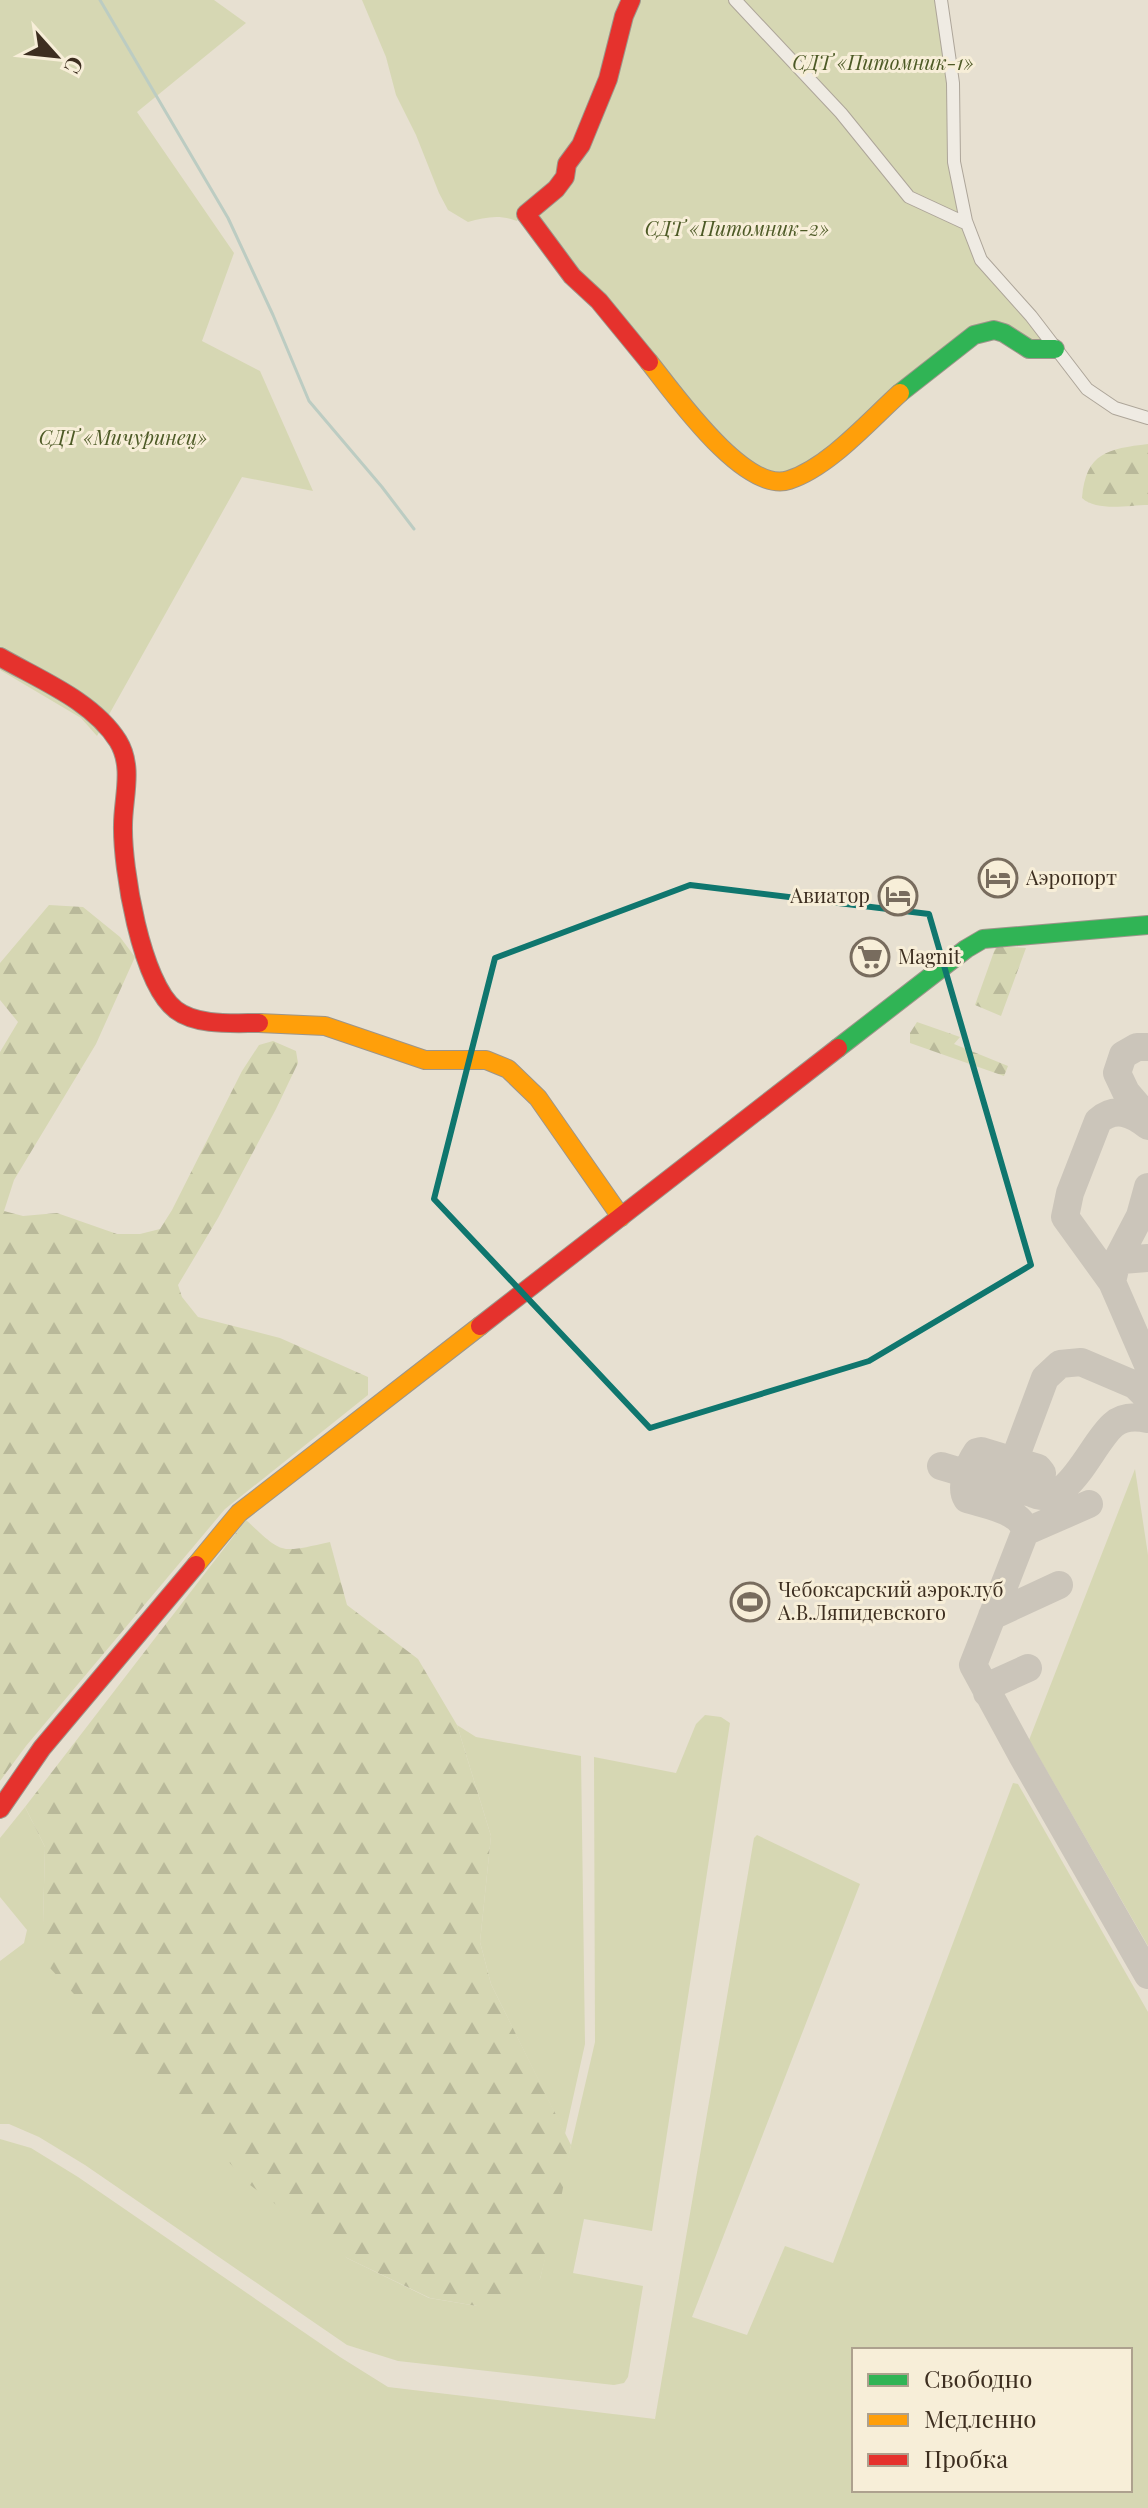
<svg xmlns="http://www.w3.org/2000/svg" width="1148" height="2508" viewBox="0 0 1148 2508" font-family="'Playfair Display',serif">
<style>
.green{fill:#d6d7b3;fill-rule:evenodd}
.forest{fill:url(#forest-firs)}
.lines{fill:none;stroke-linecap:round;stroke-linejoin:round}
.stream{stroke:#bcccc2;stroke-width:3}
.taxiway{stroke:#cbc5ba;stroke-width:28}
.street-casing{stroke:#ada599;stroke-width:14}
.fast-casing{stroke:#9c958a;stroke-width:20}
.slow-casing{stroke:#9c958a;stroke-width:20}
.jam-casing{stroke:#9c958a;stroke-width:20}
.street{stroke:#efebe3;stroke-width:12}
.fast{stroke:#30b455;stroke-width:18}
.slow{stroke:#ff9f0a;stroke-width:18}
.jam{stroke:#e5322d;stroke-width:18}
.marked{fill:none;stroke:#0f766e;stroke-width:6;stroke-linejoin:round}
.labels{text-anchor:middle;stroke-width:6;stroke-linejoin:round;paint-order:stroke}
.park-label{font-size:20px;font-style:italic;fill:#4d5a26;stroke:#f7eed8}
.poi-label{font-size:20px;fill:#3d2e20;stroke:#f7eed8;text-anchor:start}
</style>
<defs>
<pattern id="forest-firs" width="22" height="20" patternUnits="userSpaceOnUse" patternTransform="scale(2)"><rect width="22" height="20" fill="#d6d7b3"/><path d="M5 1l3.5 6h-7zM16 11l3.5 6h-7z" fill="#b9b99a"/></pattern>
</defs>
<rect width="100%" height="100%" fill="#e7e0d1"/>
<path class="green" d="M 0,0 L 214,0 L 246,23 L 137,112 L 234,253 L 202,341 L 260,371 L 313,491 L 242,477 L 97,736 L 81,718 L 0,670 Z
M 362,0 L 731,0 L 802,77 L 894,183 L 962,224 L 969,238 L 1048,345 L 1038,348 L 994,329 L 798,474 L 747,469 L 521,215 L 517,221 C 500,214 485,217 468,222 L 448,210 L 439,193 L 416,135 L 396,95 L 386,57 Z
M 737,0 L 939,0 L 964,220 L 910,197 Z
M 1135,1469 L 1148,1555 L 1148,1946 L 1029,1740 Z
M 705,1715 L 721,1717 L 730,1723 L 652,2231 L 584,2219 L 573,2273 L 643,2286 L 628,2377 L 624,2383 L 614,2385 L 398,2361 L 347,2345 L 85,2165 L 39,2137 L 9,2124 L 0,2124 L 0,1961 L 24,1943 L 27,1930 L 0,1897 L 0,1838 L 25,1807 L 45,1847 L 43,1923 L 347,2258 L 429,2298 L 477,2306 L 540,2279 L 595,2042 L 594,1757 L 676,1773 L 696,1724 Z
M 457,1725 L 476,1737 L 581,1756 L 585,2044 L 565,2134 L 491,1984 L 480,1942 L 491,1836 Z
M 1013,1783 L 1018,1784 L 1148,2012 L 1148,2508 L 0,2508 L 0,2139 L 31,2148 L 78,2177 L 340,2357 L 388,2387 L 655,2419 L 754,1838 L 757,1835 L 860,1884 L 692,2317 L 747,2335 L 785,2246 L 833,2263 ZM 854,2350 L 1130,2350 L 1130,2490 L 854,2490 Z"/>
<path class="forest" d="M 1148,444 L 1148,505 C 1129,505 1097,512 1082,498 C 1086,452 1108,449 1148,444 Z
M 49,905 L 83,907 L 120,937 L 135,957 L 96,1044 L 14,1180 L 4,1211 L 23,1216 L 57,1213 L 117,1234 L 140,1234 L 160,1229 L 172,1210 L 242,1071 L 259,1045 L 273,1041 L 296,1051 L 298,1063 L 276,1109 L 218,1218 L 178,1285 L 182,1297 L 198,1317 L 280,1338 L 368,1377 L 368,1395 L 225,1509 L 26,1746 L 0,1781 L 0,1052 L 18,1022 L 0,1000 L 0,963 Z
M 996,946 L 1026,948 L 1001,1016 L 975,1005 Z
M 917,1022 L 960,1037 L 954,1044 L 1008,1066 L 1004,1076 L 910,1043 L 910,1033 Z
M 246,1520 C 284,1555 279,1553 330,1542 L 347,1605 L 418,1659 L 457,1725 L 491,1836 L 480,1942 L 491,1984 L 571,2145 L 562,2193 L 540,2279 L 512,2305 L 477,2306 L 430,2298 L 347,2258 L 250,2185 L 50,1968 L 43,1923 L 45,1847 L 25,1807 Z"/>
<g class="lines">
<path class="stream" d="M 100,0 L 228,218 L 273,315 L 309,401 L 382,487 L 414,529"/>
<path class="taxiway" d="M 1148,1047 L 1137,1047 L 1123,1055 L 1117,1073 L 1126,1092 L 1148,1118
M 1148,1187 L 1140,1216 L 1117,1260 L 1112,1282 L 1148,1365
M 1114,1267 L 1122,1260 L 1148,1258
M 1112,1282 L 1065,1217 L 1070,1193 L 1098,1121 C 1115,1106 1132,1113 1148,1126
M 1148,1398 L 1135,1385 L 1081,1362 L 1060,1364 L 1045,1378 L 1014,1461 C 1015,1474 1017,1486 1030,1492 C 1067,1513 1090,1445 1113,1425 C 1123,1416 1135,1416 1148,1419
M 941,1466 L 1028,1492 L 1038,1485 L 1042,1473 L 1038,1468 L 981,1451 L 977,1452 C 969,1464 959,1486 967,1499 C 985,1505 1023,1510 1025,1532 L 973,1665 L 1023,1757 L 1148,1975
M 1025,1532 L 1089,1504
M 992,1616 L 1059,1585
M 987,1693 L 995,1683 L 1028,1668"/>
<g class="street-casing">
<path id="street" d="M 735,0 L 841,113 L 909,197 L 963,222 L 966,221
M 941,0 L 953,83 L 954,162 L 966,221 L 981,260 L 1031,316 L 1087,389 L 1115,408 L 1148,418"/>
</g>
<g class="fast-casing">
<path id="fast" d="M 900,393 L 974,335 L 994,330 L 1004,333 L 1029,349 L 1055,349
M 838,1048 L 966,949 L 983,939 L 1148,925"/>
</g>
<g class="slow-casing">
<path id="slow" d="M 649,362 C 673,392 745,495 789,480 C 829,467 869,421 900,393
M 259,1023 L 325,1026 L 425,1060 L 486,1060 L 508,1069 L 538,1098 L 621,1217
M 196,1565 L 239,1513 L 480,1326"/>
</g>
<g class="jam-casing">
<path id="jam" d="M 631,0 L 624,16 L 608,79 L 581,145 L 567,164 L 565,177 L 556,189 L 526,214 L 572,276 L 599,301 L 649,362
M 0,657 C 40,680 93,701 118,741 C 134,767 123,798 123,825 C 122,867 141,984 176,1010 C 197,1026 233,1023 259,1023
M 480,1326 L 838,1048
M 0,1809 L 42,1748 L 196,1565"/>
</g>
<use href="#street" class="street"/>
<use href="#fast" class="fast"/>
<use href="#slow" class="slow"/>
<use href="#jam" class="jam"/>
</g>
<path class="marked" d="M 690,885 L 929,914 L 1031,1265 L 869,1361 L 650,1428 L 434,1199 L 495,958 Z"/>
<defs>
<g id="hotel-ring" transform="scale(2)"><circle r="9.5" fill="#f7eed8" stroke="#786c5e" stroke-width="1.5"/><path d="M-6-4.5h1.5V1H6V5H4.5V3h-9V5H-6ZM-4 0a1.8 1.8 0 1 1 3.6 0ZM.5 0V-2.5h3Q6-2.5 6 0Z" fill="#786c5e"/></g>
<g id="supermarket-ring" transform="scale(2)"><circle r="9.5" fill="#f7eed8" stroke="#786c5e" stroke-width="1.5"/><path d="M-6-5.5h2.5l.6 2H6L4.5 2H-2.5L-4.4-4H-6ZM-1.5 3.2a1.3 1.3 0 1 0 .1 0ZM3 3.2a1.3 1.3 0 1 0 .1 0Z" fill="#786c5e"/></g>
<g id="stadium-ring" transform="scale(2)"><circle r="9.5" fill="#f7eed8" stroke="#786c5e" stroke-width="1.5"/><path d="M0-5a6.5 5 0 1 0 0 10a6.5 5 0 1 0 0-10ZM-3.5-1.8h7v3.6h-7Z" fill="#786c5e"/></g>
</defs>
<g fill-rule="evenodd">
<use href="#hotel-ring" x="998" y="878"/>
<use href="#hotel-ring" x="898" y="896"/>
<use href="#supermarket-ring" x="870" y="957"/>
<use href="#stadium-ring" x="750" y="1602"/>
</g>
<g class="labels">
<g class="park-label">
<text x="883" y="70">СДТ «Питомник-1»</text>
<text x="737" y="236">СДТ «Питомник-2»</text>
<text x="123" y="445">СДТ «Мичуринец»</text>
</g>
<g class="poi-label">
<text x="1026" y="885">Аэропорт</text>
<text x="870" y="903" text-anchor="end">Авиатор</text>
<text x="898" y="964">Magnit</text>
<text x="778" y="1597">Чебоксарский аэроклуб<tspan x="778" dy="23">А.В.Ляпидевского</tspan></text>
</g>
</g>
<rect x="852" y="2348" width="280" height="144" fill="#f7eed8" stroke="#ada18e" stroke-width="2"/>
<rect x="868" y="2374" width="40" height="12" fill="#30b455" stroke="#ada18e" stroke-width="2"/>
<text x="924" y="2388" font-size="24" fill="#3d2e20">Свободно</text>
<rect x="868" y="2414" width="40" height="12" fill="#ff9f0a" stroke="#ada18e" stroke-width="2"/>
<text x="924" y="2428" font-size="24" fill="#3d2e20">Медленно</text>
<rect x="868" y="2454" width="40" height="12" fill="#e5322d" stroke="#ada18e" stroke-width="2"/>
<text x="924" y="2468" font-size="24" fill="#3d2e20">Пробка</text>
<g transform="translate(56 56) rotate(117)" stroke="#f7eed8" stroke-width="6" paint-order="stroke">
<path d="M0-6L14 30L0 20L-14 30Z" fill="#3d2e20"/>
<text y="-12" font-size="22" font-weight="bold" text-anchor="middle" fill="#3d2e20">С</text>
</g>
</svg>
